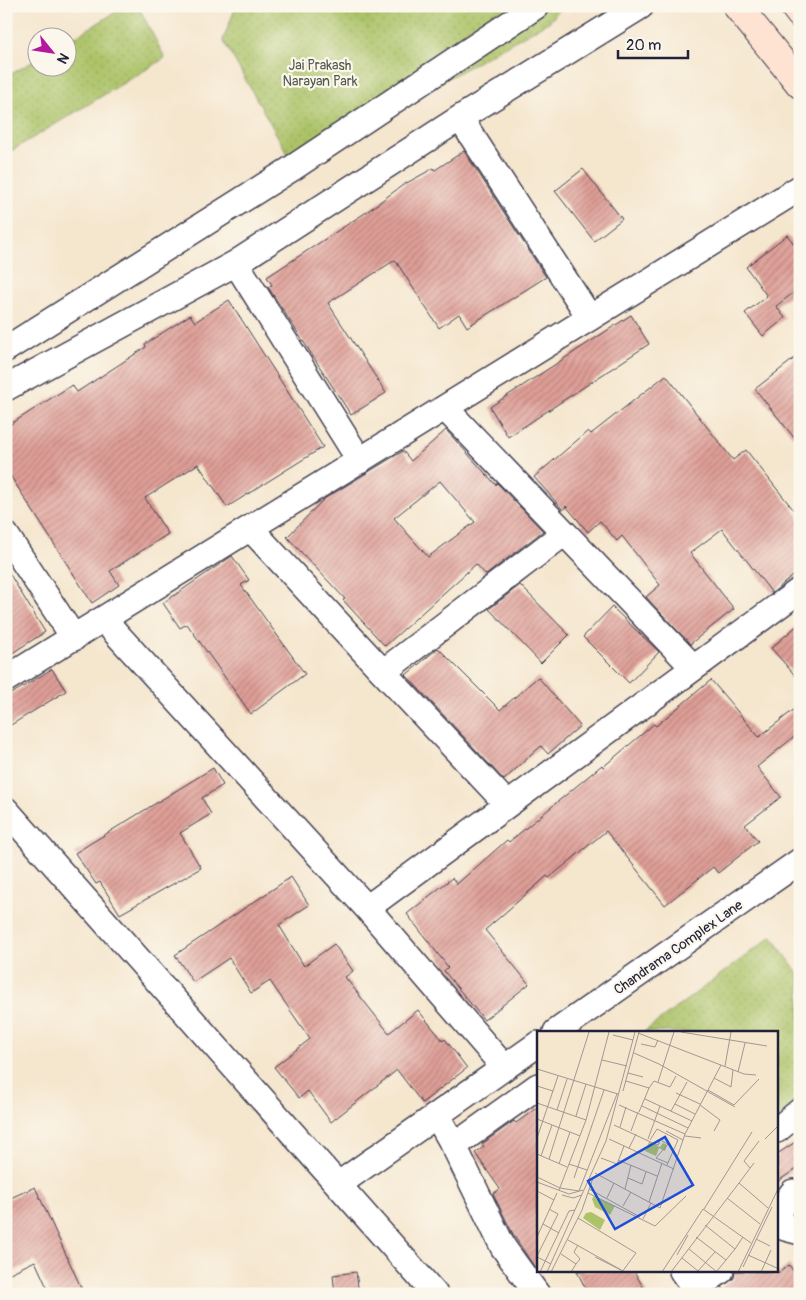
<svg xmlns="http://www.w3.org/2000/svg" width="806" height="1300" viewBox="0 0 806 1300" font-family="Pangolin,sans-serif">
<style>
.grass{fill:url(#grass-dots);stroke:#677252}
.building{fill:url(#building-hatch);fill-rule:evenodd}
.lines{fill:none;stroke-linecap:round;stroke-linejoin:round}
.minor-casing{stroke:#423f51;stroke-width:28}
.secondary-casing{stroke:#423f51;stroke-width:30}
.minor{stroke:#fff;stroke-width:25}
.secondary{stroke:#fee3d2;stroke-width:28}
.labels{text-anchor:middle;stroke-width:4.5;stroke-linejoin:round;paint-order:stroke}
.park-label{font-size:14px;fill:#525a4b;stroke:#fbf7ec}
.street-label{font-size:14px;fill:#22223b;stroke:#fbf7ec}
.inset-road{fill:none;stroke:#a19893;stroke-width:1}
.view{fill:#1d4ed8;fill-opacity:0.15;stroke:#1d4ed8;stroke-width:2.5}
.inset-edge{fill:none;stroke:#22223b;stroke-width:2.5}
</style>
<defs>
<pattern id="grass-dots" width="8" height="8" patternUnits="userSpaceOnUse" patternTransform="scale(1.25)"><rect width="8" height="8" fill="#acc368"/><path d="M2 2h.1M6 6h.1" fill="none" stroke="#94a75b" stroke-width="1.8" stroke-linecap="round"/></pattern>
<pattern id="building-hatch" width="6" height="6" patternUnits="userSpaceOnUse" patternTransform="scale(1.25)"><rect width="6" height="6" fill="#df9f97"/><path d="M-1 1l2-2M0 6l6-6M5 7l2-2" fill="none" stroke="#b4817c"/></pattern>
</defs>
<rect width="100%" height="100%" fill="#fbf7ec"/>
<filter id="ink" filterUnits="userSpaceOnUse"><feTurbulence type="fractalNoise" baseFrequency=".02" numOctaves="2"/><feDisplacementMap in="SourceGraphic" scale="10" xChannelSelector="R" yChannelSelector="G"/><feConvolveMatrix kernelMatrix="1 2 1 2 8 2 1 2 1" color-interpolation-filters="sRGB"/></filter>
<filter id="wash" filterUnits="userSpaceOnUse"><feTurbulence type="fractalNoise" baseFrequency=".0096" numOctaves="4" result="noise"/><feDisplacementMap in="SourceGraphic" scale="20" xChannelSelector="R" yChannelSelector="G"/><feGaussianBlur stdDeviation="1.12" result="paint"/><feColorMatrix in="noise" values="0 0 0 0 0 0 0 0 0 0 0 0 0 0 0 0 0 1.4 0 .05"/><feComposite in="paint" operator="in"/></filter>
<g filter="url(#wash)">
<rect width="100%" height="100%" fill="#f5e6ce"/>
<path class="grass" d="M 126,6 L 138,6 L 165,58 L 6,154 L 6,77 L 37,59 L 38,68 L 68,68 L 68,41 Z
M 240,6 L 563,6 L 550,21 L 294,165 L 223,40 L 235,9 Z
M 772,936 L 800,976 L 800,1103 L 777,1120 L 777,1032 L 644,1032 Z"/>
<g id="blocks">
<path class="building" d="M 464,151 L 546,277 L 467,327 L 459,314 L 439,328 L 395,260 L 328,303 L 386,393 L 351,415 L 268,287 L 272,285 L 267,277 L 365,213 L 403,185 L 434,168 L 435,170 Z
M 583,169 L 622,219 L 594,241 L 555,191 Z
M 787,235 L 800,251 L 800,288 L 776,306 L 785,318 L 763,336 L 745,313 L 767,296 L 746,267 Z
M 229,300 L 323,447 L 227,507 L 198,464 L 145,498 L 168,534 L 110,571 L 119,585 L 92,603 L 6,469 L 6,427 L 72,385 L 77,392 L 146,347 L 145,344 L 190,315 L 195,322 Z
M 631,315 L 649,344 L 508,437 L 490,407 Z
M 800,354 L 800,445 L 755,389 Z
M 666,375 L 733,460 L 746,450 L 800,518 L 800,570 L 772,593 L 722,529 L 690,553 L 734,609 L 690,644 L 646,597 L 660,585 L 622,536 L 617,541 L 600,521 L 588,532 L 566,506 L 563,510 L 534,477 L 588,431 L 591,434 Z
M 446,430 L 496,485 L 497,483 L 543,531 L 486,575 L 476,564 L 385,646 L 343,600 L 345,599 L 287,537 L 324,499 L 403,451 L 411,461 ZM 440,481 L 475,522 L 428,557 L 394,518 Z
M 232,556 L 249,580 L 241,585 L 305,674 L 251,714 L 187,624 L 180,628 L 163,603 Z
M 6,568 L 45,632 L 6,657 Z
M 520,585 L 569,635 L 541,663 L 489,609 Z
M 612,607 L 659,652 L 629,683 L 583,637 Z
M 800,623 L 800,681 L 771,648 Z
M 438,648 L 500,710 L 538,677 L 580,726 L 548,754 L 541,746 L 504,780 L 406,675 Z
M 52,669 L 66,691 L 6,728 L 6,697 Z
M 711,680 L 759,737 L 800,705 L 800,732 L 757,767 L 781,797 L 745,825 L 758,841 L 718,873 L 713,867 L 665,905 L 606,831 L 549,878 L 547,876 L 485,930 L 529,984 L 484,1020 L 444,971 L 448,967 L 407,914 L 452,878 L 457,884 L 507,840 L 509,842 L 602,765 L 603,767 L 654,724 L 656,726 Z
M 213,768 L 223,785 L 202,798 L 211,814 L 180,833 L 201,868 L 120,914 L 100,882 L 96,884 L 75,853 Z
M 291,877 L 309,905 L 279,925 L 304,966 L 334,944 L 353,971 L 345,977 L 389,1033 L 418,1010 L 443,1041 L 445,1039 L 467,1068 L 422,1103 L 397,1070 L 331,1122 L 308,1091 L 299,1098 L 274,1067 L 310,1039 L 270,981 L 251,993 L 229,958 L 193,982 L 175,955 Z
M 538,1107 L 538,1272 L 514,1236 L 493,1194 L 500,1189 L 475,1153 L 484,1147 L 482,1144 L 514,1121 L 516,1123 Z
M 800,1139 L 800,1166 L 777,1182 L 777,1154 Z
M 35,1187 L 84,1294 L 50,1294 L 35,1261 L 6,1275 L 6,1200 Z
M 789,1265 L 800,1280 L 800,1294 L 727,1294 L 722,1287 L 734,1278 L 735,1271 L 780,1272 Z
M 577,1271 L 634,1271 L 647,1294 L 588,1294 Z
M 356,1272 L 359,1294 L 335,1294 L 333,1275 Z"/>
</g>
</g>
<g filter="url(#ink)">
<use href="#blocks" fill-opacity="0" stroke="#423f51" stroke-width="1"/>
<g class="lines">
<g class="minor-casing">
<path id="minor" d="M 460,118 L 590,318
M 236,263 L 360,461
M 6,349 L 291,169 L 536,6
M 6,388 L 236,263 L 460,118 L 641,6
M 445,408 L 693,667
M 251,529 L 383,672
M 6,535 L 74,638
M 104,620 L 367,908 L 504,1067
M 6,679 L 800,188
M 507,804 L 383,672 L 563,534
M 6,810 L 435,1294
M 367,908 L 800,590
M 556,1032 L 800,861
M 437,1116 L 454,1146 L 503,1247 L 537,1294
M 777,1130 L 800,1111
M 454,1146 L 538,1086
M 339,1184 L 538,1044
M 793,1192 L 778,1212 L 785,1228 L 800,1232
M 682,1271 L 695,1289 L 721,1271"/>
</g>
<g class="secondary-casing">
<path id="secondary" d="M 737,6 L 800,84
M 794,6 L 800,14"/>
</g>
<use href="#minor" class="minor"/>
<use href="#secondary" class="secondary"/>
</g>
</g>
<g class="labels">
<g class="park-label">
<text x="320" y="70">Jai Prakash<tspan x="320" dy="16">Narayan Park</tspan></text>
</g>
<g class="street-label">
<text transform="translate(678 947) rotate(-35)" y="5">Chandrama Complex Lane</text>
</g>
</g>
<g transform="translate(537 1031)">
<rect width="241" height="241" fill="#f5e6ce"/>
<path d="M 112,111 L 123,116 L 126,112 L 130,114 L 128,120 L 122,117 L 119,125 L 108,120 ZM 57,165 L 78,175 L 73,184 L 58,176 L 55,168 ZM 54,181 L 68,189 L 63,199 L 46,187 L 49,182 Z" fill="#acc368"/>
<path class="inset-road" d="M 144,1 L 230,15M 101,2 L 207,43 L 219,44M 76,4 L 96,9M 104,13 L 118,16 L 121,9M 97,22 L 122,33 L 198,76M 65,29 L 90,35M 188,35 L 194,1M 0,38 L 81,63M 201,41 L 208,12M 91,42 L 106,46M 177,47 L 194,56 L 196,39M 89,50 L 112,57 L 102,81M 121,51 L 137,1M 0,55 L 16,60M 112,57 L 117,50 L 133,56 L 139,45M 171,59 L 197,74 L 222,48M 86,60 L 102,1M 139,62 L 163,73M 108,68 L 155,90M 0,72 L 49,89M 138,73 L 158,83M 82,74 L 148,103M 163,74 L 183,89 L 177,100M 105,75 L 151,97M 20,79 L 30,48M 134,80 L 150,51M 39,85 L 49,53M 0,88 L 43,105M 77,94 L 120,114 L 122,113 L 122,109 L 124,108 L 122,110M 83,96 L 89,76M 94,100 L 101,81M 129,100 L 146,109M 148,105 L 164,107M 0,107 L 21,45M 72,108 L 137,138M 111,108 L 123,75M 228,108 L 242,94M 113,109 L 120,98 L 141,109 L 130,134M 125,110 L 131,113 L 119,127 L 131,132M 92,117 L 99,103M 0,123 L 30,136M 4,125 L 15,94M 64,127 L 80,133 L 87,115M 12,128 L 52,1M 81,129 L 120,145M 217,132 L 202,152 L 231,177M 22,133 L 33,101M 32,133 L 50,139M 213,137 L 207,130 L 222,110M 58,142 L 123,177 L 148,103 L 184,34M 0,146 L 23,157 L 42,160 L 80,63M 37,147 L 67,59M 91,147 L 105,153 L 109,141M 0,151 L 32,163 L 46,159M 52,158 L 103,186M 88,158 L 94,134M 22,159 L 49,89 L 72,1M 0,160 L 17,169M 51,162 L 118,195 L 149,165M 25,164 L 36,167 L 45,164M 70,167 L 77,152M 190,167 L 223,193M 112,171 L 125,132M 86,175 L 94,161M 167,178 L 215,101M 41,187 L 99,222 L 85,241M 106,188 L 114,172M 6,193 L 22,202M 168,194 L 198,218 L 206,206M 0,206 L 20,162M 159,206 L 189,229M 219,208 L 233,215M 31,209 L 86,240M 152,218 L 180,241M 24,223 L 39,233 L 34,241M 140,224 L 151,204M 211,224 L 242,238M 0,225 L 21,183 L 12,178M 0,226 L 14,233M 58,226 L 84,239M 145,227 L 161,240M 39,233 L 43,228 L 37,221 L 41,214M 206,236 L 235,176M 161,240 L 178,221M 180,240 L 198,218M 3,241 L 32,180 L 38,179M 10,241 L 69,110 L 98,1M 14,241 L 45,179 L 56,147M 125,241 L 166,178 L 214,212M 134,241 L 202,152M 201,241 L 242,156M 224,241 L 234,219"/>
<path class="view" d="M 128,106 L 156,154 L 78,198 L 51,150 Z"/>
<rect width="241" height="241" class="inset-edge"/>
</g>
<rect width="806" height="1300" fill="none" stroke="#fbf7ec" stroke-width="25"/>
<g transform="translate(52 52) rotate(120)"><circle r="24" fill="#fbf7ec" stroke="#a4a2a5"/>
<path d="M0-4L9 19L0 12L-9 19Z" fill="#b5179e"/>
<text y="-8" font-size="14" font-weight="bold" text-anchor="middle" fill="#22223b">N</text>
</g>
<path d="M618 50v8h70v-8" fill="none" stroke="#22223b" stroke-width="2.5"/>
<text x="626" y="50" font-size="15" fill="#22223b" stroke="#fbf7ec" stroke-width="4" paint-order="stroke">20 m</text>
</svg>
